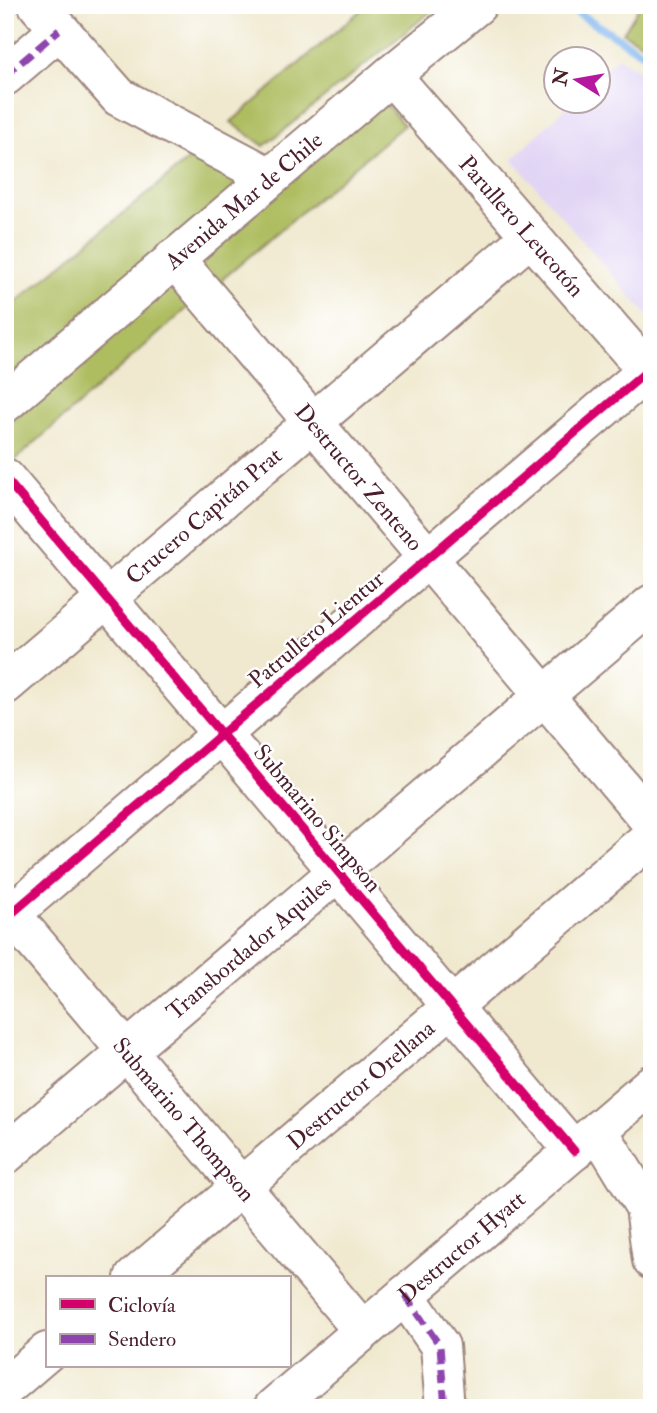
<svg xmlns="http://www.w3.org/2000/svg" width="657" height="1413" viewBox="0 0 657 1413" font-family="'IM FELL Double Pica',serif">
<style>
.built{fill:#e1d4f4}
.green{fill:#aebd60;stroke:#7c6e46;stroke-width:2}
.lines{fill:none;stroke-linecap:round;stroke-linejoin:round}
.stream{stroke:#81b7f0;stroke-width:8}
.minor-casing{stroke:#9d847d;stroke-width:42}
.minor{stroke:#fff;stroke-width:38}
.quiet{stroke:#8e44ad;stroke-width:7;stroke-dasharray:14 7;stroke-linecap:butt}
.cycleway-casing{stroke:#fff;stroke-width:13}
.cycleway{stroke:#d6006c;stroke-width:9}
.labels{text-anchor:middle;stroke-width:5;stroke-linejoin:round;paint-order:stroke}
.street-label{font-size:23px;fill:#4a1f2b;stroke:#fff}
</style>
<rect width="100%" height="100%" fill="#fff"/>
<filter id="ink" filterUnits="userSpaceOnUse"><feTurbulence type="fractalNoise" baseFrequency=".0143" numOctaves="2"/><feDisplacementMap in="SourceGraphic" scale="14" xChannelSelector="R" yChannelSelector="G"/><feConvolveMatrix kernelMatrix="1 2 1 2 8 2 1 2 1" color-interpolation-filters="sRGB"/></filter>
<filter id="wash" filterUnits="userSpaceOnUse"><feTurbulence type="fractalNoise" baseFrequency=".00686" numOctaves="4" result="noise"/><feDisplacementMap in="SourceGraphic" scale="28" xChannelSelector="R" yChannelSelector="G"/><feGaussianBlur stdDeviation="1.57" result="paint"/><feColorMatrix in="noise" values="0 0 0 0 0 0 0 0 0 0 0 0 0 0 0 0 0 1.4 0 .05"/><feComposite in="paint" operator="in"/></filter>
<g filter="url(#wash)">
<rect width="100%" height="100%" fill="#f0e9cf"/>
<path class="built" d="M 618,57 L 652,79 L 652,321 L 512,159 L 572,102 L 598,102 L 598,77 Z"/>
<path class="green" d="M 367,5 L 439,5 L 264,146 L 231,122 Z
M 640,5 L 652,5 L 652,49 L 623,33 Z
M 381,98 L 404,125 L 205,294 L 182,267 Z
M 199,151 L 250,179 L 5,386 L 5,311 Z
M 169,282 L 190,306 L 12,463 L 5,456 L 5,427 Z"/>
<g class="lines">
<path class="stream" d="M 565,5 L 652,59"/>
</g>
</g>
<g filter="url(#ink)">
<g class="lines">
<g class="minor-casing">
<g id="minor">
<path d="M 38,5 L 119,97 L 270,177"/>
<path id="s1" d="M 391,75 L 652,376"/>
<path d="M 5,76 L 59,30"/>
<path id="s2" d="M 174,258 L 652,823"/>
<path id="s3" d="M 5,403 L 391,75 L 477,5"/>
<path d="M 5,478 L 574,1151"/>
<path id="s4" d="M 5,685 L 531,236"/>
<path id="s5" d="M 5,907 L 363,1331"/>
<path d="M 5,919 L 652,367"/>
<path d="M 598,1130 L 645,1207 L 652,1260"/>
<path id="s6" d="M 5,1155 L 652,604"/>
<path id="s7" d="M 134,1278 L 652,836"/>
<path d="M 405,1295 L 440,1346 L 445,1408"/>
<path d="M 5,1388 L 47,1352"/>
<path id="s8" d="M 273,1408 L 652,1084"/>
</g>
</g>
<use href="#minor" class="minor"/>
<path class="quiet" d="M 5,76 L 59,30
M 405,1295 L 440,1346 L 445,1408"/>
<g class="cycleway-casing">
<path id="cycleway" d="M 5,478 L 574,1151
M 5,919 L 652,367"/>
</g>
<use href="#cycleway" class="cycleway"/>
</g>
</g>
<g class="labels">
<g class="street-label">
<text dy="8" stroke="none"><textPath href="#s3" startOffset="313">Avenida Mar de Chile</textPath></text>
<text dy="8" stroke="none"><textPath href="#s1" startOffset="200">Parullero Leucotón</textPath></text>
<text dy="8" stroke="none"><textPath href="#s2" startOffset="287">Destructor Zenteno</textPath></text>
<text dy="8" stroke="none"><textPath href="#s4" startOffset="261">Crucero Capitán Prat</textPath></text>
<text transform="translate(316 629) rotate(-40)" y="8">Patrullero Lientur</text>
<text transform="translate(318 818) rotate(50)" y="8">Submarino Simpson</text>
<text dy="8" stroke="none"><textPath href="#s6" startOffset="320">Transbordador Aquiles</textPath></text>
<text dy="8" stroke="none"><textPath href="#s7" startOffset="298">Destructor Orellana</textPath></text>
<text dy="8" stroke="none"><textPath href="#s5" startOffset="278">Submarino Thompson</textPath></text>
<text dy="8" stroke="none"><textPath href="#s8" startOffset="248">Destructor Hyatt</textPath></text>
</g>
</g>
<rect width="657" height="1413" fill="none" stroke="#fff" stroke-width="28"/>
<rect x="46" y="1276" width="245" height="91" fill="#ffffff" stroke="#b7a5aa" stroke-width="2"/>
<rect x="60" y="1299" width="35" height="10" fill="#d6006c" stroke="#b7a5aa" stroke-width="2"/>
<text x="108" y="1312" font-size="21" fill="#4a1f2b">Ciclovía</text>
<rect x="60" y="1334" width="35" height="10" fill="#8e44ad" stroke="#b7a5aa" stroke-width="2"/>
<text x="108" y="1346" font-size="21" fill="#4a1f2b">Sendero</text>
<g transform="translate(577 80) rotate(281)"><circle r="33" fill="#ffffff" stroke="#b7a5aa" stroke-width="2"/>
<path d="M0-5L12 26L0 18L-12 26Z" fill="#b5179e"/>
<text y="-10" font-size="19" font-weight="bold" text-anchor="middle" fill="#4a1f2b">N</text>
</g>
</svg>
